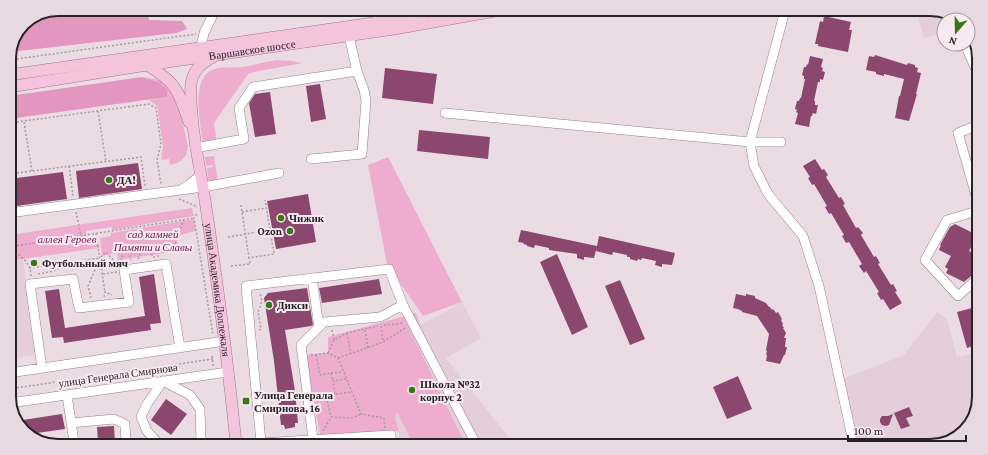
<svg xmlns="http://www.w3.org/2000/svg" width="988" height="455" viewBox="0 0 988 455" font-family="'Crimson Pro',serif">
<style>
.built{fill:#e4ced9}
.green{fill:#eeadce}
.forest{fill:#e396bf}
.building{fill:#8c476e}
.lines{fill:none;stroke-linecap:round;stroke-linejoin:round}
.minor-casing{stroke:#91838a;stroke-width:10}
.major-casing{stroke:#a8728f;stroke-width:12}
.path{stroke:#a79ba1;stroke-width:1.5;stroke-dasharray:2 2;stroke-linecap:butt}
.minor{stroke:#fff;stroke-width:9}
.major{stroke:#f4c4dd;stroke-width:11}
.poi-dot{fill:#387713;stroke:#f8e9f0;stroke-width:1.5}
.labels{text-anchor:middle;stroke-width:4;stroke-linejoin:round;paint-order:stroke}
.street-label{font-size:11px;fill:#282326;stroke:#f8e9f0}
.poi-label{font-size:11px;font-weight:bold;fill:#282326;stroke:#f8e9f0;text-anchor:start}
.park-label{font-size:11px;font-style:italic;fill:#6e144d;stroke:#f8e9f0}
.rim{fill:none;stroke:#282326;stroke-width:2}
</style>
<rect width="100%" height="100%" fill="#ebdce3"/>
<path class="built" d="M 917,13 L 939,13 L 944,33 L 924,38 Z
M 23,259 L 36,355 L 9,359 L 9,261 Z
M 462,302 L 481,338 L 446,358 L 514,444 L 399,444 L 399,431 L 343,367 Z
M 937,312 L 947,319 L 957,357 L 976,353 L 975,416 L 957,438 L 930,446 L 857,446 L 841,380 L 904,355 Z"/>
<path class="green" d="M 276,60 L 292,61 L 302,63 L 249,73 L 214,123 L 217,145 L 203,145 C 201,125 189,76 215,69 C 223,66 234,68 243,67 C 254,65 265,62 276,60 Z
M 142,77 L 155,79 L 167,83 L 178,100 L 188,147 L 186,155 L 182,160 L 177,163 L 170,165 L 169,159 L 161,160 L 163,145 L 157,106 L 149,100 L 167,97 L 162,85 Z
M 214,156 L 218,183 L 209,185 L 207,168 L 213,167 L 212,165 L 206,166 L 205,157 Z
M 388,157 L 462,302 L 423,316 L 387,264 L 368,165 Z
M 192,208 L 194,216 L 112,230 L 112,227 L 86,231 L 87,242 L 98,240 L 99,248 L 9,261 L 9,235 Z
M 194,219 L 196,231 L 176,236 L 179,251 L 118,260 L 117,253 L 102,256 L 100,238 L 111,236 L 111,233 Z
M 416,313 L 420,325 L 410,330 L 465,444 L 413,444 L 397,412 L 395,418 L 399,431 L 320,435 L 305,355 L 328,353 L 328,337 Z"/>
<path class="forest" d="M 58,9 L 146,9 L 149,20 L 182,21 L 187,29 L 176,33 L 10,52 L 24,23 Z
M 142,77 L 160,83 L 167,90 L 167,97 L 9,119 L 9,96 Z"/>
<path class="building" d="M 824,16 L 851,22 L 849,30 L 852,30 L 848,52 L 818,46 L 818,44 L 815,44 L 820,21 L 823,22 Z
M 875,55 L 907,65 L 908,63 L 915,65 L 915,67 L 918,68 L 917,72 L 921,73 L 916,94 L 917,94 L 909,121 L 895,118 L 899,96 L 900,96 L 904,79 L 884,74 L 884,76 L 876,74 L 876,72 L 866,70 L 869,56 L 874,57 Z
M 810,56 L 823,59 L 821,67 L 823,68 L 822,71 L 825,72 L 823,80 L 820,79 L 820,82 L 818,82 L 814,101 L 815,101 L 815,105 L 818,105 L 816,114 L 813,113 L 812,116 L 811,116 L 809,127 L 795,124 L 798,113 L 796,112 L 797,110 L 795,109 L 797,101 L 799,101 L 800,98 L 801,98 L 805,79 L 804,79 L 804,76 L 802,75 L 804,67 L 806,67 L 807,64 L 808,65 Z
M 385,68 L 437,74 L 433,104 L 382,98 Z
M 320,84 L 326,119 L 311,122 L 306,86 Z
M 270,92 L 276,134 L 255,137 L 249,103 L 255,94 Z
M 419,130 L 490,137 L 488,159 L 417,151 Z
M 815,159 L 822,170 L 824,169 L 828,175 L 826,177 L 839,198 L 841,197 L 845,204 L 843,205 L 856,228 L 858,227 L 863,233 L 861,235 L 874,257 L 876,256 L 880,263 L 878,264 L 891,285 L 893,284 L 897,291 L 895,292 L 902,303 L 890,310 L 883,299 L 881,300 L 877,293 L 879,292 L 866,271 L 864,273 L 859,266 L 862,264 L 849,242 L 846,243 L 842,236 L 844,235 L 831,213 L 829,214 L 825,207 L 827,206 L 814,184 L 812,185 L 808,178 L 810,177 L 803,166 Z
M 138,163 L 142,189 L 79,198 L 76,171 Z
M 63,172 L 67,199 L 9,207 L 9,179 Z
M 308,194 L 316,242 L 276,249 L 267,201 Z
M 955,224 L 977,235 L 969,251 L 977,255 L 977,271 L 964,282 L 946,273 L 948,269 L 945,267 L 951,256 L 939,250 L 941,245 L 940,245 L 950,227 Z
M 521,230 L 597,246 L 594,258 L 584,257 L 584,260 L 577,258 L 577,254 L 549,250 L 549,248 L 535,245 L 534,248 L 527,246 L 527,245 L 523,244 L 524,243 L 518,242 Z
M 599,236 L 675,253 L 672,265 L 662,264 L 662,267 L 655,265 L 656,261 L 642,258 L 641,260 L 638,259 L 637,261 L 630,259 L 630,257 L 627,257 L 627,255 L 613,252 L 612,255 L 596,251 Z
M 557,254 L 588,327 L 572,335 L 540,262 Z
M 154,274 L 161,323 L 150,324 L 151,330 L 64,343 L 63,337 L 52,338 L 45,291 L 59,289 L 65,328 L 145,316 L 139,277 Z
M 379,279 L 382,294 L 322,303 L 319,288 Z
M 620,280 L 645,339 L 630,345 L 605,286 Z
M 307,288 L 313,325 L 311,326 L 285,330 L 295,391 L 298,423 L 295,423 L 295,427 L 285,429 L 284,425 L 281,425 L 274,361 L 264,298 L 268,293 Z
M 736,294 L 746,296 L 746,294 L 755,296 L 755,298 L 766,303 L 769,307 L 770,307 L 772,310 L 773,309 L 776,313 L 778,312 L 782,319 L 781,320 L 783,324 L 782,325 L 784,328 L 783,328 L 786,333 L 784,338 L 786,338 L 785,347 L 787,347 L 785,355 L 784,355 L 780,364 L 766,361 L 767,355 L 766,355 L 767,351 L 766,350 L 769,334 L 757,316 L 742,312 L 742,311 L 738,309 L 733,308 Z
M 976,307 L 976,345 L 967,348 L 957,312 Z
M 738,376 L 752,409 L 727,419 L 713,387 Z
M 166,399 L 187,414 L 171,435 L 151,420 Z
M 909,407 L 913,416 L 906,418 L 910,426 L 901,429 L 894,413 Z
M 62,414 L 65,429 L 30,434 L 17,424 L 16,421 Z
M 893,414 L 889,425 L 886,426 L 882,425 L 880,422 L 880,419 L 882,416 L 888,416 Z
M 114,426 L 115,442 L 98,442 L 97,427 Z"/>
<g class="lines">
<g class="minor-casing">
<path id="minor" d="M 783,12 L 783,18 L 750,142 L 754,166 L 768,194 L 803,236 L 819,286 L 854,446
M 955,18 L 956,20
M 965,44 L 979,77
M 201,47 L 204,33 L 215,10
M 445,113 L 750,142 L 781,142
M 195,148 L 244,139 L 239,108 L 253,87 L 357,71 L 349,36
M 311,159 L 362,154 L 366,101 L 364,90 L 357,71
M 182,189 L 189,185 L 200,175
M 977,199 L 958,133 L 978,125
M 9,213 L 203,187 L 279,173
M 312,278 L 319,327
M 977,279 L 958,296 L 925,260 L 947,220 L 977,211
M 42,368 L 30,284 L 73,279 L 79,308 L 129,302 L 124,270 L 166,264 L 180,348
M 9,373 L 225,341
M 67,395 L 74,442
M 10,403 L 228,372
M 71,423 L 114,419 L 125,424 L 126,443
M 313,439 L 301,345 L 324,322 L 380,317 L 403,305
M 261,442 L 246,286 L 389,269 L 403,305 L 476,444
M 158,443 L 147,431 L 141,417 L 147,404 L 163,381 L 190,395 L 200,409 L 201,443 L 198,443
M 261,443 L 391,435 L 392,444"/>
</g>
<g class="major-casing">
<g id="major">
<path id="s1" d="M 213,57 C 202,63 193,70 191,84 C 190,94 191,104 192,114 C 194,146 202,176 206,207 C 218,286 228,364 236,443"/>
<path d="M 147,65 C 177,83 178,90 189,122"/>
<path d="M 9,75 L 373,23 L 431,11"/>
<path id="s2" d="M 9,87 L 147,65 L 394,29 L 495,11"/>
</g>
</g>
<path class="path" d="M 9,60 L 196,34
M 98,111 L 106,162
M 24,122 L 32,171
M 9,123 L 149,104 L 156,108 L 161,144 L 157,160 L 161,184
M 69,166 L 73,196
M 9,174 L 141,157 L 145,186
M 179,199 L 196,206 L 196,208
M 241,205 L 249,258
M 76,212 L 81,236
M 242,212 L 266,208
M 197,214 L 194,218 L 213,335
M 96,233 L 105,293
M 228,237 L 269,230 L 273,231
M 9,247 L 194,218
M 9,247 C 19,255 31,262 31,276
M 151,252 L 159,250
M 158,257 L 159,250 L 163,245 L 171,251 L 173,249 L 184,219
M 138,259 L 143,248 L 146,247 L 149,250 L 153,257 L 155,257
M 231,266 L 250,264 L 249,258 L 274,254 L 265,200
M 29,268 L 100,258
M 38,274 L 54,271 L 71,262 L 72,271
M 103,274 L 117,272
M 104,297 L 105,292 L 112,295
M 91,298 L 88,286 L 100,258 L 106,252 L 113,260 L 118,263 L 121,262 L 123,251 L 126,250 L 128,251 L 131,260
M 384,325 L 398,324 L 404,322
M 381,326 L 383,342
M 259,330 L 261,329 L 258,312 L 262,301 L 260,293
M 332,330 L 334,340
M 365,330 L 368,348
M 347,333 L 351,354
M 328,353 L 334,340 L 347,333 L 378,326
M 311,355 L 328,353 L 338,358 L 361,414 L 384,418 L 385,428
M 316,355 L 320,375 L 331,373 L 333,381
M 212,356 L 213,366
M 338,358 L 383,342 L 405,328
M 331,373 L 343,372
M 9,389 L 213,359
M 336,394 L 352,392
M 316,397 L 326,397 L 335,394 L 333,381 L 346,379
M 326,397 L 331,417
M 323,431 L 331,417 L 352,418 L 361,414"/>
<use href="#minor" class="minor"/>
<use href="#major" class="major"/>
</g>
<g class="poi-dot">
<circle cx="109" cy="180" r="4"/>
<circle cx="281" cy="218" r="4"/>
<circle cx="290" cy="231" r="4"/>
<circle cx="34" cy="263" r="4"/>
<circle cx="269" cy="305" r="4"/>
<circle cx="412" cy="390" r="4"/>
<rect x="242" y="397" width="8" height="8" rx="2"/>
</g>
<g class="labels">
<g class="street-label">
<text dy="4" stroke="none"><textPath href="#s2" startOffset="246">Варшавское шоссе</textPath></text>
<text dy="4" stroke="none"><textPath href="#s1" startOffset="244">улица Академика Доллежаля</textPath></text>
<text transform="translate(118 375) rotate(-8)" y="4">улица Генерала Смирнова</text>
</g>
<g class="poi-label">
<text x="117" y="184">ДА!</text>
<text x="289" y="222">Чижик</text>
<text x="282" y="235" text-anchor="end">Ozon</text>
<text x="42" y="267">Футбольный мяч</text>
<text x="277" y="309">Дикси</text>
<text x="420" y="388">Школа №32<tspan x="420" dy="13">корпус 2</tspan></text>
<text x="254" y="399">Улица Генерала<tspan x="254" dy="13">Смирнова, 16</tspan></text>
</g>
<g class="park-label">
<text x="153" y="238">сад камней<tspan x="153" dy="13">Памяти и Славы</tspan></text>
<text x="67" y="243">аллея Героев</text>
</g>
</g>
<path d="M0 0H988V455H0ZM58 16H930A42 42 0 0 1 972 58V397A42 42 0 0 1 930 439H58A42 42 0 0 1 16 397V58A42 42 0 0 1 58 16Z" fill="#e7d9e0" fill-rule="evenodd"/>
<path class="rim" d="M58 16H930A42 42 0 0 1 972 58V397A42 42 0 0 1 930 439H58A42 42 0 0 1 16 397V58A42 42 0 0 1 58 16Z"/>
<g transform="translate(956 32) rotate(200)"><circle r="19" fill="#f8e9f0" stroke="#a59a9f"/>
<path d="M0-3L7 15L0 10L-7 15Z" fill="#387713"/>
<text y="-6" font-size="11" font-weight="bold" text-anchor="middle" fill="#282326">N</text>
</g>
<path d="M848 435v6h118v-6" fill="none" stroke="#282326" stroke-width="2"/>
<text x="854" y="435" font-size="12" fill="#282326" stroke="#f8e9f0" stroke-width="3" paint-order="stroke">100 m</text>
</svg>
